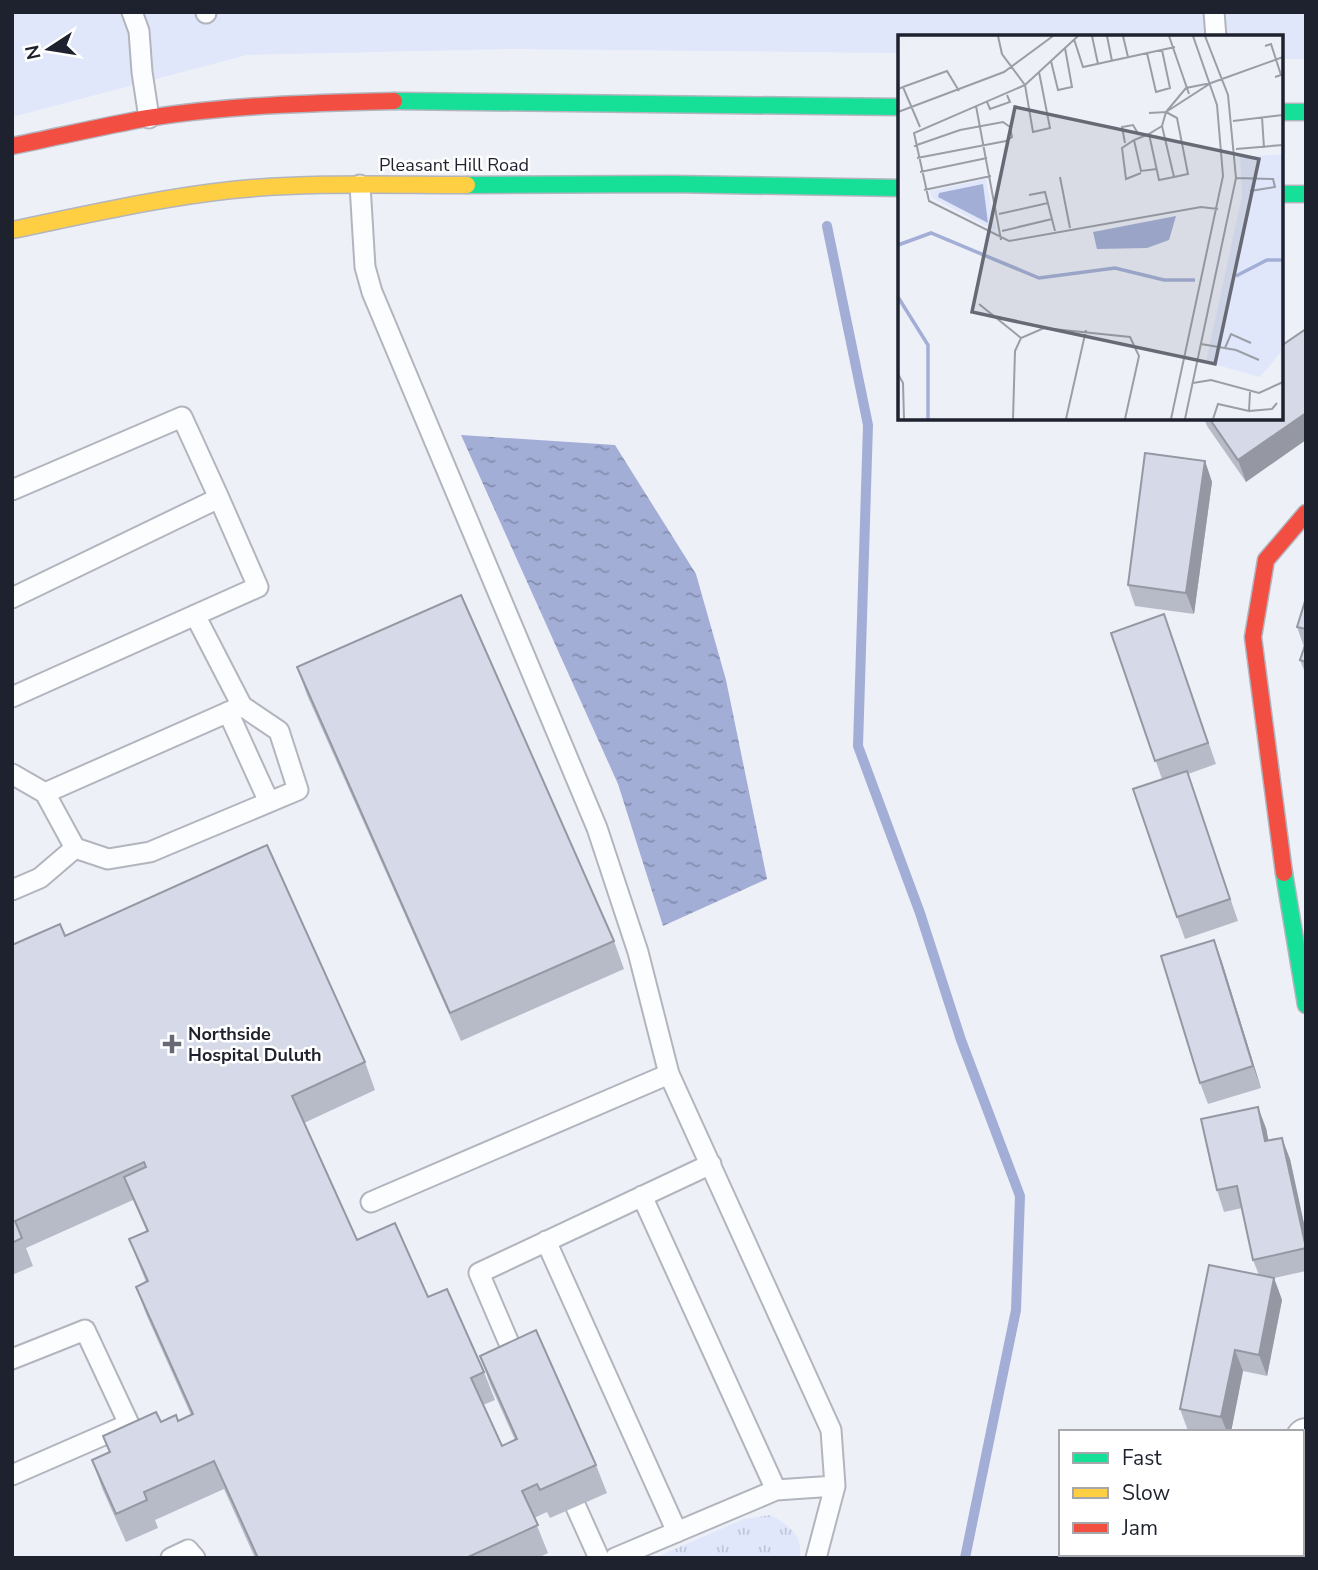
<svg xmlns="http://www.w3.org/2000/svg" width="1318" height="1570" viewBox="0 0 1318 1570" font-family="'Nunito Sans',sans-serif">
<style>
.grass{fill:url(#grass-tufts)}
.park{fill:#e0e7fb}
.water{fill:url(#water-ripples)}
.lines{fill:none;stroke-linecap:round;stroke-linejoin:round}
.stream{stroke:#a3aed6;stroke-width:10}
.lane-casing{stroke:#b3b5be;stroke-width:23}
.street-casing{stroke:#b3b5be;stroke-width:42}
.fast-casing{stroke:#b3b5be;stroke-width:19}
.slow-casing{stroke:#b3b5be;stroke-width:19}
.jam-casing{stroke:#b3b5be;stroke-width:19}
.lane{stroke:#fcfdfe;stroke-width:19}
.street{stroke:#fcfdfe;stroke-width:38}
.fast{stroke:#16e098;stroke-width:16}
.slow{stroke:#ffcf43;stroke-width:16}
.jam{stroke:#f24e42;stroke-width:16}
.wall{fill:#b7bbc8}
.shaded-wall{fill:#9598a2}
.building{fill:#d5d9e8;stroke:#9598a2;stroke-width:2}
.poi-dot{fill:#676a75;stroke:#fff;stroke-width:2.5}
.labels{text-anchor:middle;stroke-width:5;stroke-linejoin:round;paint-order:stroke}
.street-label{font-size:18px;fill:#1e222e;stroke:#fff}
.poi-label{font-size:18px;font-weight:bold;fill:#1e222e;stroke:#fff;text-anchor:start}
.inset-river{fill:none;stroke:#a3aed6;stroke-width:3.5}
.inset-road{fill:none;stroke:#9b9ea7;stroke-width:2}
.view{fill:#676a75;fill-opacity:0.15;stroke:#676a75;stroke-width:3.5}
.inset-edge{fill:none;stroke:#1e222e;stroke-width:3.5}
</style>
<defs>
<pattern id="grass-tufts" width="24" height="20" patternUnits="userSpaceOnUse" patternTransform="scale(1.75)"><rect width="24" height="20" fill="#e0e7fb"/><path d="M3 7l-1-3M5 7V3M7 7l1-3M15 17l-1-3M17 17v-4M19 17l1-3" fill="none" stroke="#c0c6d7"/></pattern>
<pattern id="water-ripples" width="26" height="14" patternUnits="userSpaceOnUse" patternTransform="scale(1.75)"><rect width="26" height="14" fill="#a3aed6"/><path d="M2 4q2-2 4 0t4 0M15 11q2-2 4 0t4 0" fill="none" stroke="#848dae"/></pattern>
</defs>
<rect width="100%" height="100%" fill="#eef0f8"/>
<path class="grass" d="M 770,1515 C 787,1524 805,1536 799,1558 L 654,1558 L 744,1519 Z"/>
<path class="park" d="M 12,12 L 1306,12 L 1306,59 L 1281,59 L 1281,37 L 900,37 L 900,53 L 515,49 L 247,55 L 12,117 Z"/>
<path class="water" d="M 461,435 L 615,445 L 696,574 L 726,680 L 767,879 L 663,926 L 618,784 Z"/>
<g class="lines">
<path class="stream" d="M 827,226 L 868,425 L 858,746 L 920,913 L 961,1040 L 1020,1196 L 1016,1310 L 965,1558"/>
<g class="lane-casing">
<path id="lane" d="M 132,12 L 139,31 L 142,72 L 149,118
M 206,12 L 206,13
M 1214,12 L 1216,37
M 360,185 L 365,267 L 372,292 L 597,828 L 638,952 L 669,1074 L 831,1430 L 835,1486 L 816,1558
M 12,490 L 182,417 L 219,498 L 12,598
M 12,697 L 258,587 L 219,498
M 228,712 L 269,802
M 12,774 L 45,793 L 242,706 L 195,615
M 45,793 L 75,848 L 108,859 L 150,852 L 298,790 L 279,731 L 242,706
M 12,890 L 40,878 L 75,848
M 642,1196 L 776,1490
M 371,1202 L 669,1074
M 546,1241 L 677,1532
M 12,1359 L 85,1330 L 129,1424 L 12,1475
M 518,1364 L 479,1273 L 711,1164
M 576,1507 L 599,1558
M 171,1558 L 188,1550 L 195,1558
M 615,1558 L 776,1490 L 835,1486"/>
</g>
<g class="street-casing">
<path id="street" d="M 1302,1445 L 1306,1438"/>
</g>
<g class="fast-casing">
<path id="fast" d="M 394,101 L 900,107
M 1281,112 L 1306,112
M 467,185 L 671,184 L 900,188
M 1281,194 L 1306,194
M 1284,873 L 1306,1005"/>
</g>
<g class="slow-casing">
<path id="slow" d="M 12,230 C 85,215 158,198 232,190 C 310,182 389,185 467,185"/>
</g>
<g class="jam-casing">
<path id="jam" d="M 12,146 C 57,137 103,126 148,118 C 230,105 312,103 394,101
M 1284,873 L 1253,637 L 1266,560 L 1306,513"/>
</g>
<use href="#lane" class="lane"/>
<use href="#street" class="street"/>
<use href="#fast" class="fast"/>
<use href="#slow" class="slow"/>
<use href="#jam" class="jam"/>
</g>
<path class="wall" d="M 1204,418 L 1281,418 L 1246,482 L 1207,426 Z
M 1205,461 L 1212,482 L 1194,614 L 1135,606 L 1128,585 Z
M 1306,598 L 1306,675 L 1300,660 L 1304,647 L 1297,627 Z
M 1164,614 L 1216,764 L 1188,774 L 1238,921 L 1185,939 L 1177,917 L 1162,779 L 1111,633 Z
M 297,667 L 614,941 L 624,969 L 461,1041 L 307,695 Z
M 65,936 L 365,1062 L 375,1090 L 304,1123 L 357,1240 L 428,1297 L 484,1372 L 495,1400 L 483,1405 L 502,1446 L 515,1440 L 490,1384 L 480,1356 L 596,1465 L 607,1493 L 550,1518 L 547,1512 L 534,1518 L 548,1553 L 538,1558 L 255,1558 L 224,1489 L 155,1520 L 158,1528 L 126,1542 L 102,1488 L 92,1460 L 109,1452 L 103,1436 L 161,1422 L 178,1421 L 191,1415 L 146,1314 L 136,1287 L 146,1282 L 129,1239 L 147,1232 L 133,1200 L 26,1248 L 33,1266 L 12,1275 L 12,945 Z
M 1214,940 L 1222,962 L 1261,1088 L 1208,1104 L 1200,1083 Z
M 1266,1128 L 1268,1141 L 1290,1159 L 1306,1233 L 1306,1271 L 1274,1278 L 1282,1300 L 1267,1376 L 1243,1371 L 1231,1432 L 1194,1432 L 1188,1431 L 1180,1409 L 1259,1275 L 1253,1260 L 1242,1208 L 1224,1212 L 1217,1190 Z
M 1168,1554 L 1203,1554 L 1203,1558 L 1169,1558 Z"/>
<path class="shaded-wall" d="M 1306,413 L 1306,440 L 1246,482 L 1238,460 Z
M 1205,461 L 1212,482 L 1194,614 L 1186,593 Z
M 1214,940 L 1222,962 L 1261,1088 L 1253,1066 Z
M 1258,1107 L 1266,1128 L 1273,1163 L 1265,1141 Z
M 1282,1138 L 1290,1159 L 1306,1233 L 1306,1247 Z
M 1274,1278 L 1282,1300 L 1267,1376 L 1259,1355 Z
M 1235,1350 L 1243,1371 L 1231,1432 L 1227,1432 L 1221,1417 Z"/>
<path class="building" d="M 1306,329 L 1306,413 L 1238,460 L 1209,418 L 1281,418 L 1281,346 Z
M 1145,453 L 1205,461 L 1186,593 L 1128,585 Z
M 461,595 L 614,941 L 450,1013 L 297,667 Z
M 1306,598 L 1306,629 L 1297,627 Z
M 1164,614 L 1208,743 L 1155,761 L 1111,633 Z
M 1306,642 L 1306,662 L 1300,660 Z
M 1187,771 L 1230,899 L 1177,917 L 1133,789 Z
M 267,845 L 365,1062 L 292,1096 L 357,1240 L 395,1223 L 428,1297 L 447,1289 L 484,1372 L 471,1378 L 502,1446 L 517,1439 L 480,1356 L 536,1330 L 596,1465 L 540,1490 L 537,1484 L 522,1491 L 538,1525 L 466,1558 L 258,1558 L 214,1461 L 144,1492 L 147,1500 L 116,1514 L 92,1460 L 110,1452 L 103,1436 L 156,1412 L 161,1422 L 176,1415 L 178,1421 L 193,1414 L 136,1287 L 148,1281 L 129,1239 L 148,1231 L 124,1177 L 146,1167 L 144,1162 L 15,1221 L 22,1238 L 12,1243 L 12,945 L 60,924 L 65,936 Z
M 1214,940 L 1253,1066 L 1200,1083 L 1161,956 Z
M 1258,1107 L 1265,1141 L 1282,1138 L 1306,1248 L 1253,1260 L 1237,1186 L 1217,1190 L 1201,1119 Z
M 1209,1265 L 1274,1278 L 1259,1355 L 1235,1350 L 1221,1417 L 1180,1409 Z
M 1168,1554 L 1192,1554 L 1178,1558 L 1169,1558 Z"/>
<path class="poi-dot" d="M168.5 1033.5h7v7h7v7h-7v7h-7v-7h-7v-7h7z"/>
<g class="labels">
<g class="street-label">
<text x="454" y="171">Pleasant Hill Road</text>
</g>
<g class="poi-label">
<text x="188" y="1040">Northside<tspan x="188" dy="21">Hospital Duluth</tspan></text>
</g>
</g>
<g transform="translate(898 35)">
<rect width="385" height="385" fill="#eef0f8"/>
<path d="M 88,144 L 98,196 L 34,163 L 32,156 Z" fill="#e0e7fb"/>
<path d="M 385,119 L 385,315 L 362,342 L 308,327 L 344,161 L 342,122 Z" fill="#e0e7fb"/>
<path d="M 85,149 L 90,188 L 40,162 L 41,158 ZM 278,181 L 271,205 L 249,213 L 199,214 L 195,197 Z" fill="#a3aed6"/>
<path class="inset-river" d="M 0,210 L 33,198 L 141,243 L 217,233 L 266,245 L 297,245M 338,241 L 369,225 L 385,225M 0,262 L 30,310 L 30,384"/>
<path class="inset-road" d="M 100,1 L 104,19 L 127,50 L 180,1M 194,1 L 200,29M 209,1 L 214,26M 225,1 L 230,22M 271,1 L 291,59M 176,4 L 185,32 L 277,12M 367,11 L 373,9 L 383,40 L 377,42M 249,18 L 258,57 L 272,53 L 264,15M 153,26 L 160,55 L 174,52 L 167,13M 141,37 L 152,93 L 135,97 L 127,50 L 16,98 L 31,166 L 111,206 L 303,172 L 320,174M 5,52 L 49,36 L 61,56M 0,54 L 5,52 L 22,92M 89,67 L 92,74 L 112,67 L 109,60M 78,71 L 103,205M 0,77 L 106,37 L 155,1M 268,77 L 313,48 L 385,22M 268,77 L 288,53 L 313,48M 251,78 L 268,77 L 264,91 L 276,142 L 290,139 L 279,83 L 268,77M 364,82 L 366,113M 335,86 L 385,80M 264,91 L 251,99 L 261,145 L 276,142M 251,99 L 236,105 L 243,136 L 259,134M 236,105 L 224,113 L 228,144 L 243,138M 227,108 L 224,92 L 235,90 L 241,100M 16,111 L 62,95 L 105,87 L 112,92 L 114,102 L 108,106 L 19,123M 338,114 L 385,110M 22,137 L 89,123M 162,142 L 172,193M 338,143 L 375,144 L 377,152 L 352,156M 26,155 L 93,141M 131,160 L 147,157 L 157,196M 101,179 L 150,168M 104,196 L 154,184M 81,269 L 123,303M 303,309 L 338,315 L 361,325M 327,313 L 333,299 L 353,308M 0,339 L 5,348 L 6,384M 295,348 L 313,345 L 361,358 L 385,347M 351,376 L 374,374 L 379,368M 115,384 L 117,316 L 123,303 L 146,293 L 232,302 L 241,321 L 227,384M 168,384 L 188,295M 273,384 L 325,141 L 319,70 L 295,1M 287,384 L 338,143 L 330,60 L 307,1M 315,384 L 320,369 L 351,376 L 352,357"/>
<path class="view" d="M 117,72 L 361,124 L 317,329 L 74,277 Z"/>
<rect width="385" height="385" class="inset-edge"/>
</g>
<rect width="1318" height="1570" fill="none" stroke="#1e222e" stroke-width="28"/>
<rect x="1059" y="1430" width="245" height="126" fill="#ffffff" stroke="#a5a7ab" stroke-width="2"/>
<rect x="1073" y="1453" width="35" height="10" fill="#16e098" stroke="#a5a7ab" stroke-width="2"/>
<text x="1122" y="1465" font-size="21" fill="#1e222e">Fast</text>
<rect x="1073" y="1488" width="35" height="10" fill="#ffcf43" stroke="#a5a7ab" stroke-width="2"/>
<text x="1122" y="1500" font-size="21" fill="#1e222e">Slow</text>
<rect x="1073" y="1523" width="35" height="10" fill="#f24e42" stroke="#a5a7ab" stroke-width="2"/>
<text x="1122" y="1535" font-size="21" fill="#1e222e">Jam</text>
<g transform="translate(49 49) rotate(258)" stroke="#ffffff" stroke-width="5" paint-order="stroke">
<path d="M0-5L12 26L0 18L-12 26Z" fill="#1e222e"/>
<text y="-10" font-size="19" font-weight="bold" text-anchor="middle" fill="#1e222e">N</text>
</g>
</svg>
